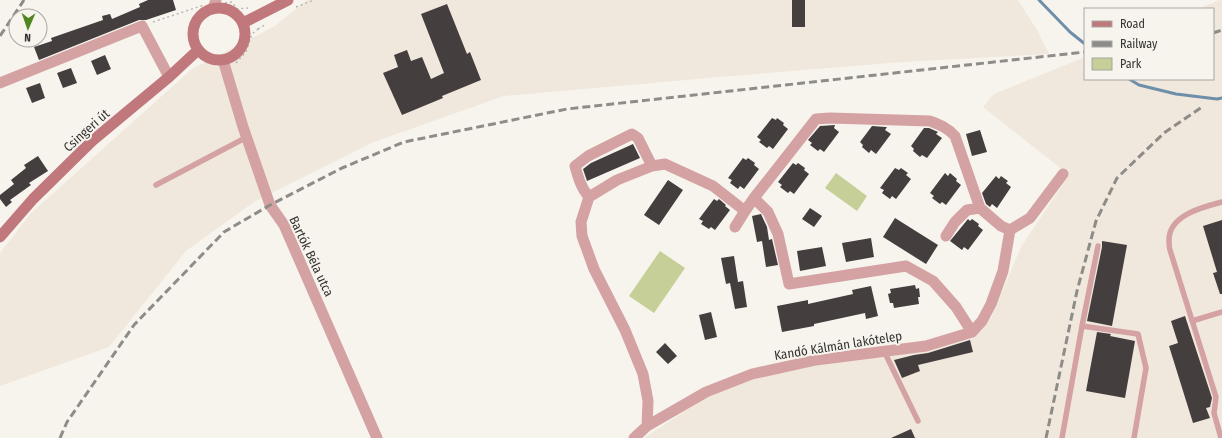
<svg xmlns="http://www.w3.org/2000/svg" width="1222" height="438" viewBox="0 0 1222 438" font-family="'Fira Sans Condensed',sans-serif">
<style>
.built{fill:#f0e8dd}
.green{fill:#c5cf97}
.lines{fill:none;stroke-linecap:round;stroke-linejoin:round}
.stream{stroke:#6e8fa9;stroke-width:3}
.building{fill:#443e3e}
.path{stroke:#b9b7b2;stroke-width:1.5;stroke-dasharray:2 3;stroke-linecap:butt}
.service{stroke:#d5a2a3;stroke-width:5.5}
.minor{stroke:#d5a2a3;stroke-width:11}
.secondary{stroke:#c1787c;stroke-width:11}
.rail{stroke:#8e8c88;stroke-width:3;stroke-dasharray:8 4;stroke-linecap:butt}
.labels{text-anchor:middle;stroke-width:4;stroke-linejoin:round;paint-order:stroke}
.street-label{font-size:13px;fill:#343331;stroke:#f7f4ee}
</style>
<rect width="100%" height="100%" fill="#f7f4ee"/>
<path class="built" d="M 307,0 L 1018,0 L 1037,30 L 1049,54 L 903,62 L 732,76 L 504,96 L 374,142 L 254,202 L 186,251 L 109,347 L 0,386 L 0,253 L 31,213 L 192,69 L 275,26 Z
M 1219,0 L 1222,0 L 1222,438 L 644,438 L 712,393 L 795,366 L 970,338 L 991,318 L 1021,247 L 1069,175 L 983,107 L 994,94 L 1085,57 L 1085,79 L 1213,79 L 1213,9 L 1198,9 Z"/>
<path class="green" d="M 836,173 L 867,196 L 857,211 L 825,188 Z
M 660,251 L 685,268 L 654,313 L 629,296 Z"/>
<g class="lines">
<path class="stream" d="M 1039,0 L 1070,32 L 1085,44
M 1129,79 L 1139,85 L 1176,94 L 1217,99 L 1222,98"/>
</g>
<path class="building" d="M 148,0 L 173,0 L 176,10 L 146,20 L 139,20 L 39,60 L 34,47 L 52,41 L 51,38 L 103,20 L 102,16 L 110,14 L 112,19 L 140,7 L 139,4 Z
M 792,0 L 805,0 L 805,27 L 792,27 Z
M 447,4 L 467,54 L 470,52 L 481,80 L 442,96 L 443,98 L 402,115 L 383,73 L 398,67 L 394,55 L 407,50 L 411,61 L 422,57 L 431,79 L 444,73 L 421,14 Z
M 105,55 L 111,69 L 97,75 L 91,61 Z
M 71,68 L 77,83 L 63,88 L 57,73 Z
M 40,83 L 45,98 L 32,103 L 26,88 Z
M 772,118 L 776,120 L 777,118 L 784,123 L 783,125 L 788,129 L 773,149 L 769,146 L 767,148 L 759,142 L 761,140 L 757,137 Z
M 835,125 L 834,128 L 839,132 L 824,152 L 820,149 L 818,151 L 810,145 L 812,143 L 808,140 L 820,126 Z
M 872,126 L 886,127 L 887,127 L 885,130 L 891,134 L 876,154 L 871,150 L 869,153 L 862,147 L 863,145 L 860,142 Z
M 924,128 L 929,128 L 938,132 L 936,134 L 942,138 L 927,158 L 922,155 L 920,157 L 913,151 L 914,149 L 911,146 Z
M 980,130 L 987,152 L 972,156 L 966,134 Z
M 633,144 L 640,158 L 587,181 L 583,169 L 591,163 Z
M 38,156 L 48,171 L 29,183 L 31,185 L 10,200 L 12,202 L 6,207 L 0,199 L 0,195 L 14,184 L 11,180 L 26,168 L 24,165 Z
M 743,158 L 746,160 L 748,158 L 755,163 L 754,165 L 759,169 L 744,189 L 740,186 L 738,189 L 730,183 L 732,180 L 728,178 Z
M 793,163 L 796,165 L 798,163 L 805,168 L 804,170 L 809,174 L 794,194 L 790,191 L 788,193 L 780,187 L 782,185 L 778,182 Z
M 895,168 L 899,170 L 901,168 L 908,173 L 906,175 L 911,179 L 896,199 L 892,196 L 890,199 L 882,193 L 884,190 L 880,188 Z
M 945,173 L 948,176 L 950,173 L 957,179 L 956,181 L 961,185 L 946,205 L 942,202 L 940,204 L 932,198 L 934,196 L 930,193 Z
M 996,176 L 999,179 L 1001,176 L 1008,181 L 1006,183 L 1011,187 L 997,208 L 992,204 L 990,207 L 986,204 L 982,193 Z
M 668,180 L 683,190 L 659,225 L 644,215 Z
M 714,199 L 717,201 L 719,199 L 726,205 L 725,206 L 730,210 L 715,230 L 711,227 L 709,229 L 701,224 L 703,221 L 699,219 Z
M 810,208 L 822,216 L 814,227 L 802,219 Z
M 761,214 L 767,227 L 769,240 L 772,239 L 778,265 L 766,267 L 762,241 L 757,242 L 752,216 Z
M 895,218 L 938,245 L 926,264 L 883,237 Z
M 968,219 L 970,221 L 972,219 L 979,224 L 978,226 L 983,230 L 968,250 L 964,247 L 962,250 L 950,241 Z
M 1222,220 L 1222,294 L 1220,294 L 1213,273 L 1217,272 L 1203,226 Z
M 871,238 L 874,257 L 846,262 L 842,243 Z
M 1102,241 L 1127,245 L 1112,326 L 1087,321 L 1102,247 Z
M 822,247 L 826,266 L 800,271 L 797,251 Z
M 734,256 L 738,282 L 743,281 L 747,307 L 735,309 L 730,283 L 726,284 L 721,258 Z
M 915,285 L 916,289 L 919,288 L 920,297 L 918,297 L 919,304 L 894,308 L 893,303 L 890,303 L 888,294 L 891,293 L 890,289 Z
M 871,286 L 878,316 L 866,319 L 865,313 L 814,324 L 814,326 L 782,332 L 777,306 L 808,300 L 808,304 L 853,294 L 852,290 Z
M 711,312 L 717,337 L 705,340 L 699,315 Z
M 1185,316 L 1212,398 L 1210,407 L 1206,408 L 1210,418 L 1193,423 L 1169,346 L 1178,343 L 1171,321 Z
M 1097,332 L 1111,334 L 1110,336 L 1135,341 L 1125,398 L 1086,391 Z
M 970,340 L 973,352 L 918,365 L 920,371 L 902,378 L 894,360 L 914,355 L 928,353 Z
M 665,343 L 677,356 L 668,364 L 656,352 Z
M 911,429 L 915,438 L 891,438 Z"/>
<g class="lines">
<path class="path" d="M 225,3 L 232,2 L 237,9 L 248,8
M 296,7 L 314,0
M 153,22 L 204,5
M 258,29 L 266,24
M 236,63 L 246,52 L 252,34 L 258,29 L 257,28"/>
<path class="service" d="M 156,185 L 247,137
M 1192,321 L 1222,312
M 1082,326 L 1138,334 L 1146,368 L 1134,438
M 884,351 L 918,421
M 1062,438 L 1082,326 L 1098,246
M 1221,438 L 1214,413 L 1216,397 L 1170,250 C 1169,247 1169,243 1169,240 C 1169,215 1203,207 1222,202"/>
<path class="minor" d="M 213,8 L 216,0
M 223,60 L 243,127 L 270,205 L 284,225 L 377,438
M 0,83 L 142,26 L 169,77
M 589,197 C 581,188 578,177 575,166 L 588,156 L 632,134 L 638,138 L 652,166
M 754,198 L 768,212 L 778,234 L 789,284 L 906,266 L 933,281 L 956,307 L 972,332
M 735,227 L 745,211
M 946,236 L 955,222 L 967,210 L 980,208
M 647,426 L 648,401 L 643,374 L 625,330 L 594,269 L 582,236 L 581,222 L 589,197 L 617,180 L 652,166 L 665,164 L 713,186 L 745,211 L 754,198 L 816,119 L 830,118 L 930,121 C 940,125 948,128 955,136 L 980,208 L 1001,226 L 1010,230
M 634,438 L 647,426 L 706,392 L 752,374 L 816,360 L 926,346 L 972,332 L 982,321 L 991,304 L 1003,271 L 1010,230 L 1030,218 L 1063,174"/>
<path class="secondary" d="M193 34a26 26 0 1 1 52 0a26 26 0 1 1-52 0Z
M 243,23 L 288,0
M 0,237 L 33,199 L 92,141 L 169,77 L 198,50"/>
<path class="rail" d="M 1213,33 L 1222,30
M 0,36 L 24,0
M 60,438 L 67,422 L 134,325 L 224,232 L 270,205 L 342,168 L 404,142 L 567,109 L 1085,52
M 1046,438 L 1077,291 L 1096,221 L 1117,178 L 1164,133 L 1202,107"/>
</g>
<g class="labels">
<g class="street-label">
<text transform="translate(86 130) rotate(-42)" y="5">Csingeri út</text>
<text transform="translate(312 256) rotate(65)" y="5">Bartók Béla utca</text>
<text transform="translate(838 345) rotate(-9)" y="5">Kandó Kálmán lakótelep</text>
</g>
</g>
<rect x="1084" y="8" width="130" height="72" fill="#f7f4ee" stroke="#a9a7a2"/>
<rect x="1092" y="21" width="20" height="6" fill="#c1787c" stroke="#a9a7a2"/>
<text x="1120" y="28" font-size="12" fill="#343331">Road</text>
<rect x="1092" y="41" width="20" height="6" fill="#8e8c88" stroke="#a9a7a2"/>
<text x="1120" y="48" font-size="12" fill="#343331">Railway</text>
<rect x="1092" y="58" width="20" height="12" fill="#c5cf97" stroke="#a9a7a2"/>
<text x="1120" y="68" font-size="12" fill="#343331">Park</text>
<g transform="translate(28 28) rotate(182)"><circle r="19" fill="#f7f4ee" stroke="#a9a7a2"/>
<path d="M0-3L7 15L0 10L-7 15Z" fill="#4f8620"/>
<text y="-6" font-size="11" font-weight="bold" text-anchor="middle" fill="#343331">N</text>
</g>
</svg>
